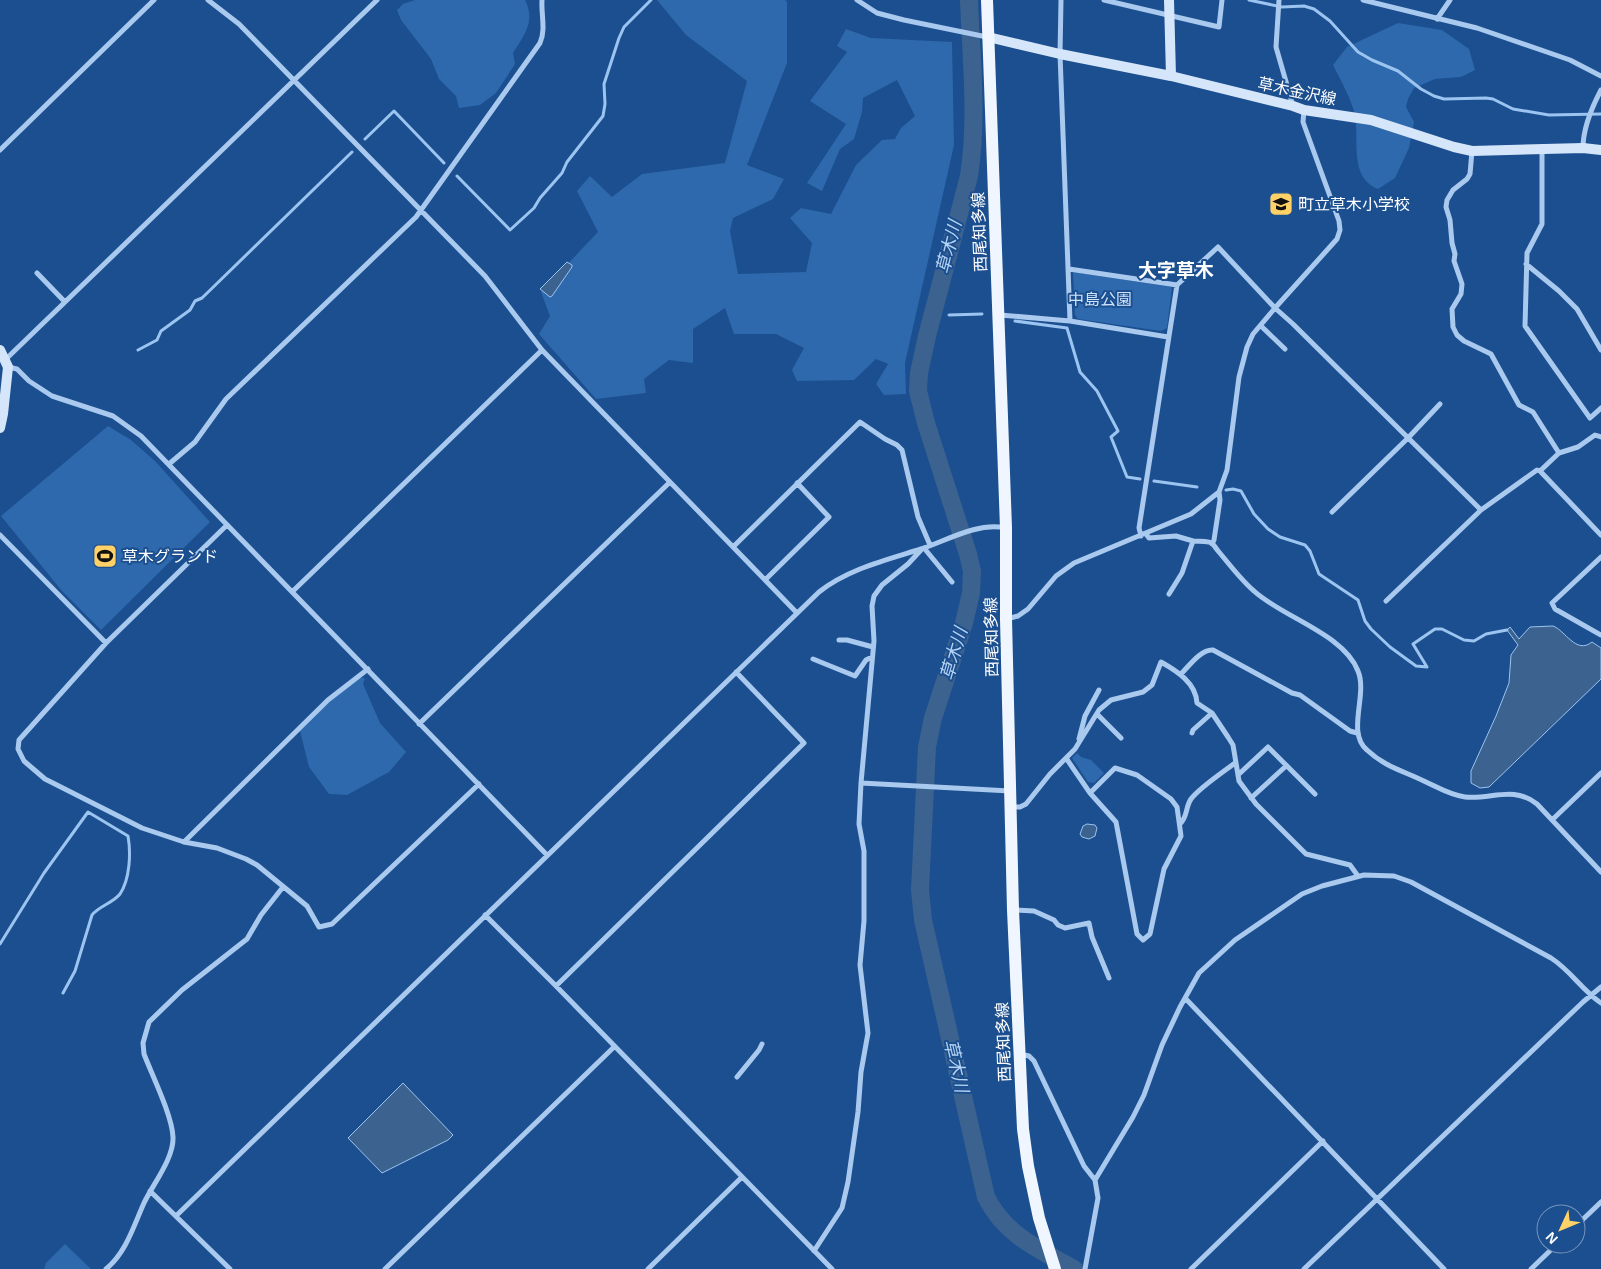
<svg xmlns="http://www.w3.org/2000/svg" width="1601" height="1269" viewBox="0 0 1601 1269" font-family="Helvetica,'Noto Sans JP',sans-serif">
<style>
.green{fill:#2e69ad}
.water{fill:#3c6290;stroke:#9cc4f0}
.lines{fill:none;stroke-linecap:round;stroke-linejoin:round}
.stream{stroke:#9cc4f0;stroke-width:3}
.river{stroke:#3c6290;stroke-width:18}
.street{stroke:#a9c9ee;stroke-width:5}
.secondary{stroke:#d6e6fa;stroke-width:10}
.primary{stroke:#f0f6ff;stroke-width:12}
.labels{text-anchor:middle;stroke-width:4;stroke-linejoin:round;paint-order:stroke}
.street-label{font-size:16px;fill:#fff;stroke:#1b4f8f}
.poi-label{font-size:16px;fill:#fff;stroke:#1b4f8f;text-anchor:start}
.park-label{font-size:16px;fill:#cfe3fa;stroke:#1b4f8f}
.water-label{font-size:18px;font-style:italic;fill:#b5d3f5;stroke:#1b4f8f}
.quarter-label{font-size:19px;font-weight:bold;fill:#fff;stroke:#1b4f8f}
</style>
<rect width="100%" height="100%" fill="#1b4f8f"/>
<path class="green" d="M 415,0 L 525,0 C 536,22 524,35 513,53 L 515,64 L 496,93 L 480,105 L 459,108 L 456,96 L 439,79 L 431,59 L 401,20 L 397,10 L 403,4 Z
M 657,0 L 785,0 L 787,2 L 787,63 L 747,165 L 784,179 L 773,199 L 733,218 L 730,231 L 738,274 L 806,272 L 812,243 L 790,218 L 801,208 L 831,214 L 856,165 L 882,140 L 895,139 L 901,128 L 915,116 L 897,80 L 863,98 L 862,112 L 854,139 L 840,149 L 822,191 L 807,183 L 846,124 L 810,101 L 847,52 L 837,46 L 846,29 L 871,38 L 952,42 L 954,145 L 905,363 L 906,394 L 884,395 L 876,384 L 888,364 L 876,359 L 854,380 L 797,381 L 792,370 L 804,348 L 776,334 L 734,334 L 725,308 L 693,329 L 693,363 L 669,360 L 644,379 L 646,393 L 596,399 L 539,334 L 550,316 L 541,292 L 598,232 L 577,191 L 590,176 L 612,197 L 642,174 L 725,163 L 747,81 L 686,35 Z
M 1398,23 L 1442,30 L 1469,49 L 1475,70 L 1461,77 L 1435,79 L 1414,88 L 1408,99 L 1406,107 L 1414,122 L 1409,148 L 1395,178 L 1378,189 C 1346,176 1362,134 1353,108 C 1348,93 1340,79 1333,65 L 1347,47 Z
M 1073,272 L 1172,287 L 1167,328 L 1161,331 L 1078,319 L 1075,315 Z
M 108,426 L 131,440 L 155,461 L 210,522 L 101,630 L 62,591 L 1,516 Z
M 360,678 L 365,678 L 363,684 L 380,723 L 406,752 L 389,772 L 347,795 L 329,794 L 309,767 L 300,731 L 328,703 Z
M 1077,753 L 1081,757 L 1091,760 L 1104,773 L 1094,783 L 1088,782 L 1072,758 Z
M 65,1244 L 91,1269 L 44,1269 L 46,1263 Z"/>
<path class="water" d="M 567,262 L 572,265 L 572,267 L 552,296 L 550,297 L 540,289 Z
M 1553,626 C 1565,630 1576,655 1592,642 L 1601,648 L 1601,679 L 1489,787 L 1480,788 L 1471,783 L 1471,771 L 1496,716 L 1509,683 L 1511,655 L 1518,645 L 1507,630 L 1510,627 L 1519,639 L 1530,627 Z
M 1087,824 L 1095,825 L 1097,828 L 1095,836 L 1089,839 L 1082,837 L 1080,834 L 1083,826 Z
M 403,1083 L 453,1135 L 448,1140 L 382,1173 L 348,1138 Z"/>
<g class="lines">
<path class="stream" d="M 1249,0 L 1282,7 L 1304,6 L 1314,9 L 1330,21 L 1358,52 L 1372,60 L 1398,71 L 1421,89 L 1434,96 L 1444,99 L 1486,98 L 1493,99 L 1513,109 L 1549,115 L 1601,114
M 365,139 L 394,111 L 444,163
M 457,176 L 510,230 L 534,208 L 540,198 L 562,173 L 567,162 L 603,116 L 605,104 L 604,84 L 619,38 L 624,27 L 651,0
M 949,315 L 982,314
M 1015,321 L 1067,328 L 1080,372 L 1097,391 L 1118,431 L 1111,437 L 1127,477 L 1140,479
M 138,350 L 157,340 L 161,331 L 190,310 L 195,301 L 202,298 L 352,152
M 1154,481 L 1197,487
M 1226,490 L 1233,489 L 1241,491 L 1254,514 L 1268,529 L 1280,537 L 1305,545 L 1310,551 L 1319,574 L 1358,600 L 1365,621 L 1371,629 L 1390,647 L 1416,666 L 1427,667 L 1413,644 L 1435,629 L 1442,629 L 1464,640 L 1474,641 L 1486,634 L 1507,630
M 0,944 L 44,873 L 88,812 L 128,836 C 131,853 130,879 120,894 C 113,903 99,906 92,915 L 75,971 L 63,993"/>
<path class="river" d="M 969,0 C 971,58 978,118 969,176 L 927,336 L 919,373 L 918,391 L 926,423 L 968,554 L 972,571 L 971,593 L 964,623 L 933,718 L 927,747 L 920,890 L 923,920 L 986,1197 C 1005,1235 1038,1249 1074,1269"/>
<path class="street" d="M 208,0 L 239,24 L 485,276 L 542,350 L 797,613
M 857,0 L 877,13 L 904,20 L 987,37
M 1061,0 L 1060,54 L 1070,321
M 1104,0 L 1219,27 L 1222,0
M 1279,0 L 1276,47 L 1293,106
M 1363,0 L 1477,28 L 1570,60 L 1601,76
M 1437,19 L 1450,0
M 1583,148 C 1583,128 1592,107 1601,90
M 1542,149 L 1542,224 L 1527,253 L 1525,326 L 1590,418 L 1601,408
M 0,150 L 154,0
M 1472,151 L 1470,174 L 1467,179 L 1453,190 L 1447,200 L 1446,207 L 1450,220 L 1452,243 L 1455,254 L 1454,261 L 1462,284 L 1461,294 L 1452,309 L 1453,327 L 1457,335 L 1464,341 L 1491,354 L 1519,405 L 1533,412 L 1559,453 L 1540,471
M 1526,264 L 1559,291 L 1577,309 L 1601,350
M 1069,269 L 1177,285
M 37,273 L 65,302 L 377,0
M 1000,315 L 1070,321 L 1168,337
M 1261,326 L 1285,349
M 5,360 L 65,302
M 8,367 L 17,369 L 29,381 L 52,396 L 113,416 L 141,436 L 547,855
M 1559,453 L 1578,447 L 1595,435 L 1601,437
M 169,464 L 195,442 L 226,399 L 416,217 L 540,43 C 546,30 541,14 542,0
M 1332,512 L 1408,438 L 1440,404
M 227,525 L 106,643 L 19,740 L 18,749 L 24,761 L 45,779 L 142,828 L 184,842 L 217,848 L 246,859 L 257,865 L 307,906 L 319,927 L 332,924 L 479,784
M 1146,534 L 1149,538 L 1176,536 L 1193,541
M 0,535 L 106,643
M 1141,536 L 1139,528 L 1177,285 L 1218,247 L 1275,308 L 1293,324 L 1481,510 L 1537,470 L 1540,471 L 1601,535
M 1212,544 L 1214,540 L 1220,500 L 1219,492
M 733,547 L 860,422 L 885,439 L 897,445 L 902,450 L 918,517 L 930,545
M 924,548 L 952,582
M 1601,557 L 1552,603 L 1555,609 L 1601,635
M 765,580 L 829,517 L 797,483
M 292,592 L 542,350
M 1169,594 L 1182,573 L 1193,541 C 1198,541 1207,541 1212,543 C 1214,545 1217,550 1219,552 C 1230,565 1241,580 1254,591 C 1282,617 1344,634 1358,671 C 1368,695 1346,732 1367,750 C 1385,767 1404,771 1426,782 C 1439,788 1450,795 1465,797 C 1491,800 1513,785 1537,804 L 1601,872
M 1386,601 L 1481,510
M 1007,619 L 1018,616 L 1028,609 L 1056,576 L 1074,563 L 1191,514 L 1219,492 L 1227,470 L 1239,377 L 1247,347 L 1253,334 L 1275,308 L 1337,239 L 1340,230 L 1339,221 L 1303,122 L 1304,110
M 839,640 L 847,640 L 873,647
M 813,659 L 855,676 L 866,660 L 872,657
M 1181,674 C 1189,666 1201,649 1213,650 L 1292,693 L 1300,695 L 1350,731 L 1357,733
M 1097,714 L 1121,738
M 419,724 L 670,482
M 1192,733 L 1193,730 L 1212,713
M 1080,740 L 1079,739 L 1085,716 L 1099,690
M 1066,758 L 1090,793 L 1116,822 L 1137,934 L 1143,940 L 1150,934 L 1164,869 L 1181,836 L 1177,807 L 1171,799 L 1137,775 L 1115,768 L 1090,793
M 1238,775 L 1268,747 L 1315,794
M 861,783 L 1010,791
M 1251,798 L 1286,766
M 1012,807 L 1020,807 L 1026,804 L 1050,774 L 1075,749 L 1099,710 L 1111,700 L 1143,692 L 1152,685 L 1161,662 C 1177,671 1196,683 1197,703 L 1212,713 L 1228,737 L 1233,745 L 1239,781 L 1256,804 L 1306,854 L 1350,865 L 1358,876
M 1552,820 L 1601,773
M 1180,824 C 1188,816 1185,808 1191,799 C 1199,788 1223,772 1235,763
M 184,842 L 328,700 L 368,669
M 1014,910 L 1034,911 L 1054,920 L 1058,925 L 1065,928 L 1089,923 L 1092,937 L 1109,978
M 485,915 L 556,986 L 832,1269
M 556,986 L 804,743 L 736,672
M 1185,998 L 1444,1269
M 1020,1054 L 1029,1056 L 1034,1061 L 1084,1166 L 1095,1180
M 737,1077 L 759,1050 L 762,1044
M 150,1191 L 230,1269
M 177,1215 L 819,592 C 848,569 886,560 921,549 C 946,541 977,522 1005,528
M 1576,1226 L 1601,1202
M 814,1251 L 842,1208 L 848,1182 L 858,1112 L 861,1072 L 868,1033 L 860,965 L 864,921 L 864,851 L 859,824 L 861,783 L 874,641 L 872,606 L 874,596 L 882,585 L 908,564 L 921,550
M 106,1269 C 126,1253 134,1225 144,1203 C 153,1184 174,1158 173,1137 C 172,1115 152,1075 144,1054 L 143,1043 L 149,1022 L 182,990 L 247,939 L 261,915 L 283,887
M 385,1269 L 614,1047
M 648,1269 L 742,1177
M 1085,1269 L 1098,1198 L 1095,1180 L 1133,1117 L 1144,1095 L 1162,1045 L 1180,1007 L 1199,973 L 1235,940 L 1302,894 L 1322,886 L 1364,875 L 1394,876 L 1411,882 L 1551,958 C 1570,970 1582,990 1601,1003
M 1191,1269 L 1323,1141
M 1304,1269 L 1583,1002 L 1601,987
M 1531,1269 L 1557,1244"/>
<path class="secondary" d="M 1169,0 L 1171,76
M 988,37 L 1060,54 L 1171,76 L 1293,106 L 1304,110 L 1371,120 L 1454,147 L 1472,151 L 1583,148 L 1601,150
M 0,350 L 8,367 L 3,414 L 0,428"/>
<path class="primary" d="M 987,0 L 1006,528 L 1006,619 L 1013,910 L 1023,1129 L 1028,1166 L 1039,1218 L 1055,1269"/>
</g>
<defs>
<g id="school-square" transform="scale(1.25)"><rect x="-9" y="-9" width="18" height="18" rx="4" fill="#ffd166" stroke="#1b4f8f"/><path d="M0-5L7-2L0 1L-7-2ZM-4 1L0 2.5L4 1V4Q0 6-4 4Z" fill="#111"/></g>
<g id="stadium-square" transform="scale(1.25)"><rect x="-9" y="-9" width="18" height="18" rx="4" fill="#ffd166" stroke="#1b4f8f"/><path d="M0-5a6.5 5 0 1 0 0 10a6.5 5 0 1 0 0-10ZM-3.5-1.8h7v3.6h-7Z" fill="#111"/></g>
</defs>
<g fill-rule="evenodd">
<use href="#school-square" x="1281" y="204"/>
<use href="#stadium-square" x="105" y="556"/>
</g>
<g class="labels">
<g class="street-label">
<text transform="translate(1297 91) rotate(12)" y="6">草木金沢線</text>
<text transform="translate(979 232) rotate(-92)" y="6">西尾知多線</text>
<text transform="translate(991 637) rotate(-91)" y="6">西尾知多線</text>
<text transform="translate(1003 1042) rotate(-92)" y="6">西尾知多線</text>
</g>
<g class="poi-label">
<text x="1298" y="210">町立草木小学校</text>
<text x="122" y="562">草木グランド</text>
</g>
<g class="park-label">
<text x="1100" y="305">中島公園</text>
</g>
<g class="water-label">
<text transform="translate(949 247) rotate(-76)" y="6">草木川</text>
<text transform="translate(954 654) rotate(-74)" y="6">草木川</text>
<text transform="translate(956 1066) rotate(77)" y="6">草木川</text>
</g>
<g class="quarter-label">
<text x="1176" y="277">大字草木</text>
</g>
</g>
<g transform="translate(1561 1229) rotate(226)"><circle r="24" fill="#1b4f8f" stroke="#7695bc"/>
<path d="M0-4L9 19L0 12L-9 19Z" fill="#ffd166"/>
<text y="-8" font-size="14" font-weight="bold" text-anchor="middle" fill="#ffffff">N</text>
</g>
</svg>
